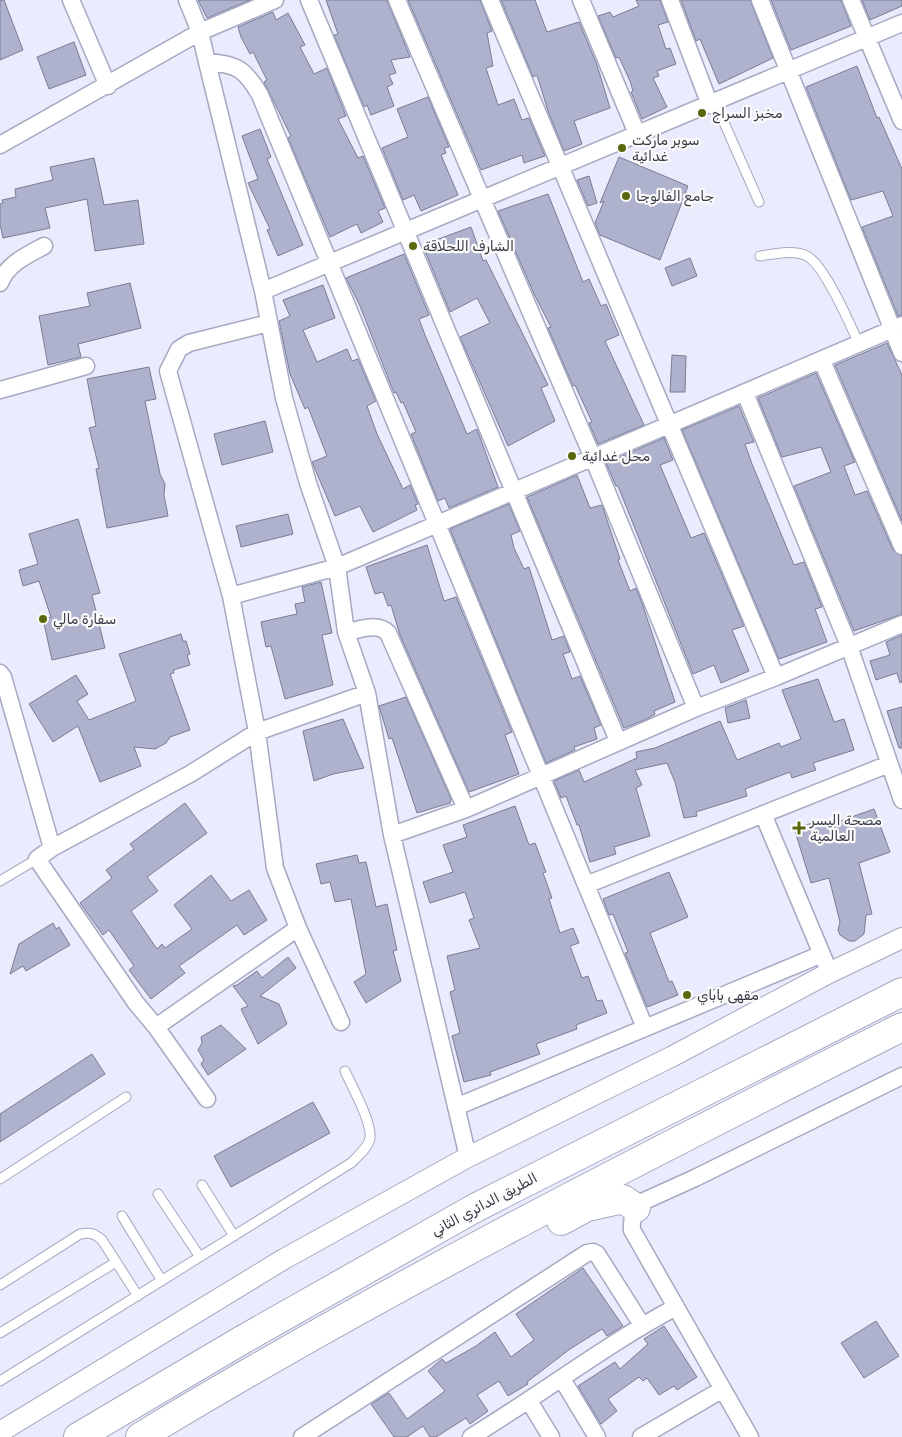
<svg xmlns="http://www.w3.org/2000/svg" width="902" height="1437" viewBox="0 0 902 1437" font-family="Rubik,Cairo,sans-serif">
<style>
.building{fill:#aeb2cc;stroke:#797c94}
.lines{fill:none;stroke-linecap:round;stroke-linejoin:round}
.service-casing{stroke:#a5a9c2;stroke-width:11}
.minor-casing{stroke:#a5a9c2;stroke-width:19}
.tertiary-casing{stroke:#a5a9c2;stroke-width:22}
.motorway-casing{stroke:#a5a9c2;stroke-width:30}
.service{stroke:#fff;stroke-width:9}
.minor{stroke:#fff;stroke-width:16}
.tertiary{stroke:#fff;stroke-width:20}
.motorway{stroke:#fff;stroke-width:28}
.poi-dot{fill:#5b670c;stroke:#fbfbfb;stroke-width:2}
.labels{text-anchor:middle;stroke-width:4.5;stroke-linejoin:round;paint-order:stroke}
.poi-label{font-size:14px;fill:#383944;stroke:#fbfbfb;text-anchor:start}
.street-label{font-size:14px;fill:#383944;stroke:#fbfbfb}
</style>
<rect width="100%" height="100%" fill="#eaecfd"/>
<path class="building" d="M 0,0 L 4,0 L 23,50 L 0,60 Z
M 198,0 L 250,0 L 207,18 Z
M 326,0 L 387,0 L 410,57 L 391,60 L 396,73 L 389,75 L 393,84 L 387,87 L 394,106 L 371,115 L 367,105 L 364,107 L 334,35 L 338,34 Z
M 408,0 L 480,0 L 492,31 L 487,33 L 493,66 L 486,68 L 498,105 L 514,99 L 522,120 L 529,118 L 545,156 L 524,163 L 522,155 L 481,170 Z
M 501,0 L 535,0 L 547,32 L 579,22 L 597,65 L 610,108 L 574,121 L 582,144 L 564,151 L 548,111 L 537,75 L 533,77 Z
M 636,0 L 660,0 L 668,22 L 658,25 L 666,49 L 670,48 L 676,64 L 657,71 L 659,76 L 653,78 L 667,107 L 642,119 L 631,92 L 633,91 L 630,81 L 619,57 L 616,58 L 598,16 L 610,12 L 613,17 L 639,6 Z
M 681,0 L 750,0 L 773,58 L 719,84 L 700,39 L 696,41 Z
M 771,0 L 841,0 L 851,26 L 791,50 Z
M 862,0 L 902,0 L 902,6 L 870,20 Z
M 273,12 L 276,20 L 288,13 L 305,45 L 300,47 L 314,74 L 327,68 L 346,116 L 338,119 L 358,158 L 363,156 L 385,208 L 378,211 L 383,222 L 361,233 L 357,224 L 330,237 L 288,138 L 291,136 L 264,82 L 267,80 L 253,52 L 250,54 L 241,37 L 238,27 Z
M 74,42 L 86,75 L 49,89 L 37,57 Z
M 857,66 L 877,118 L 879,117 L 902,169 L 902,315 L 898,316 L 862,227 L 893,216 L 883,191 L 851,200 L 806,87 Z
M 428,97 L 449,147 L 444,148 L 446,153 L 441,155 L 458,195 L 421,211 L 414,195 L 403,200 L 382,148 L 408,137 L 397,109 Z
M 260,129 L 271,157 L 267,159 L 303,245 L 278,256 L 267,230 L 270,229 L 248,183 L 258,179 L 242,136 Z
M 619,157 L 688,186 L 660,260 L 600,235 L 595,223 L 604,201 L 600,203 Z
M 94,158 L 104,205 L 138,200 L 144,244 L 95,251 L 87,199 L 45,208 L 50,228 L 3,238 L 0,224 L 0,204 L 3,203 L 2,200 L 16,197 L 15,189 L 53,180 L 50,167 Z
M 589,176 L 597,203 L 588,206 L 577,180 Z
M 548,194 L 583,282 L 589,279 L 601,306 L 606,304 L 619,335 L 605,341 L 644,425 L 598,444 L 589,423 L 592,422 L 575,385 L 573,386 L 548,328 L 551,327 L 535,296 L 498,211 Z
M 471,227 L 483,261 L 486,260 L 548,385 L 541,388 L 555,421 L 508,446 L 460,337 L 490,323 L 477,298 L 450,312 L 423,246 L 425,244 Z
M 404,254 L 429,315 L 419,319 L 425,335 L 467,434 L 477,429 L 498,487 L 449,508 L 445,498 L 438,501 L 411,434 L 416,432 L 403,402 L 401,403 L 396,392 L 394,393 L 360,306 L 346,278 Z
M 690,258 L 697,276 L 672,286 L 665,268 Z
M 130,283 L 141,328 L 78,344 L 81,357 L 48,365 L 39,316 L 90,306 L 87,293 Z
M 323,285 L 335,318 L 303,330 L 317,362 L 347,349 L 352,361 L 358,359 L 376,401 L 367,406 L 377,434 L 403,489 L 410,485 L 418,504 L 415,505 L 417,510 L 373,532 L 360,506 L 335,516 L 312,462 L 327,456 L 308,407 L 305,409 L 290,374 L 279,321 L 290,316 L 283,300 Z
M 887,343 L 902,375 L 902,521 L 835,365 Z
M 672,355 L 686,356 L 685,392 L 670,392 Z
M 149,367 L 156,399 L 145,401 L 160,474 L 165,484 L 164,495 L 168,516 L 107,528 L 96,469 L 99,468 L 89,428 L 96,426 L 87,379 Z
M 816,373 L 855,462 L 844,466 L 855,495 L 867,491 L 893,550 L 902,556 L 902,614 L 854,631 L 794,486 L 831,472 L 821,447 L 782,457 L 758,398 Z
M 739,406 L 754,442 L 745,444 L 752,464 L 794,565 L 804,562 L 822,607 L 815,609 L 827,642 L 779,659 L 682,430 Z
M 265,421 L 273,452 L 222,465 L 214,434 Z
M 664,438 L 673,460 L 660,465 L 691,538 L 704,533 L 744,626 L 732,630 L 749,671 L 721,683 L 714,665 L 693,674 L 618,486 L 616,486 L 606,463 Z
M 577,475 L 590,508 L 602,505 L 620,559 L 618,560 L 630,591 L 636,588 L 642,603 L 675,702 L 654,711 L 655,714 L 647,719 L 624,728 L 527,497 Z
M 509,504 L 520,531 L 511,535 L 514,548 L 524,569 L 529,567 L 552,640 L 564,636 L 570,652 L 563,654 L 572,679 L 580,676 L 601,725 L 594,728 L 597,739 L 574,747 L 575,750 L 546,763 L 450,529 Z
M 288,514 L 293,534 L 241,547 L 236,526 Z
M 78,519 L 100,593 L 92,595 L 105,648 L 52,660 L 43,619 L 51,617 L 39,581 L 23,586 L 19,570 L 38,564 L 29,534 Z
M 427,545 L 444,601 L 456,597 L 512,732 L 505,735 L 519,774 L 469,792 L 400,635 L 391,605 L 388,606 L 383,592 L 375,594 L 366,567 Z
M 321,582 L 332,633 L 322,635 L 333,685 L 285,699 L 271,646 L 266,647 L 261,622 L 297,614 L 295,604 L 305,602 L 302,587 Z
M 181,634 L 183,641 L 186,641 L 190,654 L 187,655 L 190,665 L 173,670 L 174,673 L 170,674 L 190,730 L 170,737 L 166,743 L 155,749 L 134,747 L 141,766 L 100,782 L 78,726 L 53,742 L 29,704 L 76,675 L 88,694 L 77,701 L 89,720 L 136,701 L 119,654 Z
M 902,635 L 902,682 L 900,683 L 897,673 L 876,680 L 870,661 L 890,655 L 886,642 Z
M 818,679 L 834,722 L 844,719 L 854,750 L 813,763 L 816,770 L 792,778 L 790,772 L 745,789 L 747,796 L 696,812 L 697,816 L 684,818 L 675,782 L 667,763 L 635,770 L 642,785 L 636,788 L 650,836 L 614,847 L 616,854 L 590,862 L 579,825 L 577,825 L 566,796 L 561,798 L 554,781 L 579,770 L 584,782 L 637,758 L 636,752 L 655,748 L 720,721 L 737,760 L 779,743 L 781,747 L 801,739 L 782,690 Z
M 406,697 L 451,799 L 450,803 L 417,813 L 392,738 L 389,739 L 379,706 Z
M 746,700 L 750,718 L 728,723 L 725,708 Z
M 902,707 L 902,748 L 899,748 L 887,711 Z
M 343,719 L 364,768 L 333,774 L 314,781 L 303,731 Z
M 185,803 L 207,833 L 147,877 L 158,891 L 131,911 L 157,949 L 162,944 L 165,948 L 192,929 L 174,905 L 211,875 L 231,901 L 249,890 L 267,920 L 244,935 L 237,925 L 179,966 L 185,973 L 151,999 L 129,970 L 134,966 L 109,930 L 103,935 L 80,903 L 112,878 L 106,870 L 134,849 L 130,844 Z
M 515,806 L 529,845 L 535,843 L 546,872 L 543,873 L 552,898 L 549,899 L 560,933 L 573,928 L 579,943 L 570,946 L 582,978 L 588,976 L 597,1001 L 602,1000 L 607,1013 L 576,1025 L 577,1029 L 536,1044 L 540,1054 L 490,1072 L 491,1075 L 464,1082 L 452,1036 L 460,1033 L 450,992 L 455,990 L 447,956 L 480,948 L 469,920 L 474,918 L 465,892 L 430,903 L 423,882 L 453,872 L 443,845 L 467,837 L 463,825 Z
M 874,809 L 890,852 L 859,863 L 872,914 L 866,915 L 864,934 L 855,941 L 849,941 L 840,935 L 838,930 L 840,922 L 829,878 L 811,883 L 794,828 L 824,820 L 826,826 Z
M 357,855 L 359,863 L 366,862 L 376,907 L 387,904 L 397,950 L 393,951 L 401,981 L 366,1003 L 354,982 L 366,974 L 351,899 L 335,902 L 330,882 L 321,884 L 316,864 Z
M 669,872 L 688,917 L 650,933 L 669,982 L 672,981 L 678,995 L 647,1007 L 625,953 L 628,952 L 613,914 L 609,915 L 603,899 Z
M 53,923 L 56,929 L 59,927 L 70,945 L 26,971 L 23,966 L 10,974 L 19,944 Z
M 288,957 L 296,968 L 260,996 L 279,1004 L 287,1024 L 258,1044 L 241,1009 L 248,1006 L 233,986 L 237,985 L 257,971 L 262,978 Z
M 221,1025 L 246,1049 L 208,1075 L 201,1064 L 204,1060 L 198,1050 L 202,1043 L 201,1037 Z
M 92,1054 L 105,1074 L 0,1142 L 0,1114 Z
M 313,1102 L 330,1133 L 231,1187 L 214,1156 Z
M 583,1268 L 623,1326 L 607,1336 L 602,1329 L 570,1349 L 527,1382 L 528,1384 L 508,1396 L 499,1381 L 477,1395 L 488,1411 L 470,1424 L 466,1418 L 436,1437 L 430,1437 L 423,1426 L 407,1437 L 394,1437 L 371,1404 L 389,1393 L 407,1419 L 445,1391 L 428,1371 L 442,1359 L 446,1363 L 476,1346 L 495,1332 L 511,1357 L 534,1340 L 516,1314 Z
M 876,1321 L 899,1356 L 864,1378 L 841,1343 Z
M 664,1326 L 697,1377 L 677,1390 L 674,1386 L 659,1395 L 647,1378 L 643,1381 L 639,1377 L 608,1399 L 617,1411 L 601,1424 L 578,1386 L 615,1362 L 620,1369 L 648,1344 L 644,1339 Z"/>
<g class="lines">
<g class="service-casing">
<path id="service" d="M 715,102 L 759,202
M 760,256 C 774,254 794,249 807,256 C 825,266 850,324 859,344
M 0,881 L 37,859
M 0,1179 L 126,1097
M 202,1185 L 234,1236
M 158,1194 L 200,1257
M 122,1216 L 162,1281
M 0,1285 L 80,1234 C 90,1232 94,1233 102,1240 L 138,1296
M 0,1333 L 116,1262
M 0,1381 L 351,1163 C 358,1156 368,1148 370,1138 C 372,1122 352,1087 345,1071"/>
</g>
<g class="minor-casing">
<path id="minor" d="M 71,0 L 108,86
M 187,0 L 200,32 L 207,62 L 263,291 L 284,398 L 308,483 L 337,567 L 346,632 L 367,693 L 392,835 L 468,1157
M 309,0 L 618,741
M 397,0 L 593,458 L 696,708
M 490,0 L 776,677
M 581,0 L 638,136
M 670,0 L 710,105
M 760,0 L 902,353
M 851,0 L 902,121
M 207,62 C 237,64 245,69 260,95 L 645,1028
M 0,145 L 200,32 L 275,0
M 0,283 C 7,264 27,255 44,246
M 263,291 L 902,23
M 269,323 L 189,343 L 179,349 L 168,371 L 231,596 L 257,732 L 275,868 L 298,928 L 341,1022
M 822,361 L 902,546
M 0,390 L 86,366
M 745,393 L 849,646 L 902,800
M 231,596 L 337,567 L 902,325
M 346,632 C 360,630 377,622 388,633 L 466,809
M 0,673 L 3,677 L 52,848 L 190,774 L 257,732 L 367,693
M 763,814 L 826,964
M 392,835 L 466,809 L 696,708 L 776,677 L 902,624
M 52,848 L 37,859 L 136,1003 L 156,1027 L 207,1099
M 586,885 L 889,764
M 156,1027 L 298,928
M 456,1107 L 822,954
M 562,1379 L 597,1437
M 529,1401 L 551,1437
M 302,1437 L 587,1253 L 593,1252 L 597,1254 L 642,1325
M 471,1437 C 540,1395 605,1345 676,1307
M 641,1437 L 723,1389
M 750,1437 L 632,1230 C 631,1218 634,1210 642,1202 L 695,1178 L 902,1076"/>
</g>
<g class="tertiary-casing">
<path id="tertiary" d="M 0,1432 L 284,1259 L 468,1157 L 671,1057 L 829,973 L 902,938"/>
</g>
<g class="motorway-casing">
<path id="motorway" d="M 561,1221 L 587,1207 L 623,1199 L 636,1208
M 78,1437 L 242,1340 L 475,1208 L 902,992
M 140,1437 C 387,1287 645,1157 902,1027"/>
</g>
<use href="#service" class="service"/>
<use href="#minor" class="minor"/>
<use href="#tertiary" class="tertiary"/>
<use href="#motorway" class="motorway"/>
</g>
<g class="poi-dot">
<circle cx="702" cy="113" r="5"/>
<circle cx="622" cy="148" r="5"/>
<circle cx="626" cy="196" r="5"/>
<circle cx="413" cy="246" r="5"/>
<circle cx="572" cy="456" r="5"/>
<circle cx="43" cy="619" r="5"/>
<path d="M796.5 820.5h5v5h5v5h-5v5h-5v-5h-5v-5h5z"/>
<circle cx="687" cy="995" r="5"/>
</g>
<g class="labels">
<g class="poi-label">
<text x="712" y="118">مخبز السراج</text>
<text x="632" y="145">سوبر ماركت<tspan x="632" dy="16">غدائية</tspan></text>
<text x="636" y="201">جامع الفالوجا</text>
<text x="423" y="251">الشارف اللحلاقة</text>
<text x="582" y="461">محل غدائية</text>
<text x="53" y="624">سفارة مالي</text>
<text x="810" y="825">مصحة اليسر<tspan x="810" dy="16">العالمية</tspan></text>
<text x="697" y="1000">مقهى باباي</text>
</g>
<g class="street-label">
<text transform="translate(484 1204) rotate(-28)" y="5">الطريق الدائري الثاني</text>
</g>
</g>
</svg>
